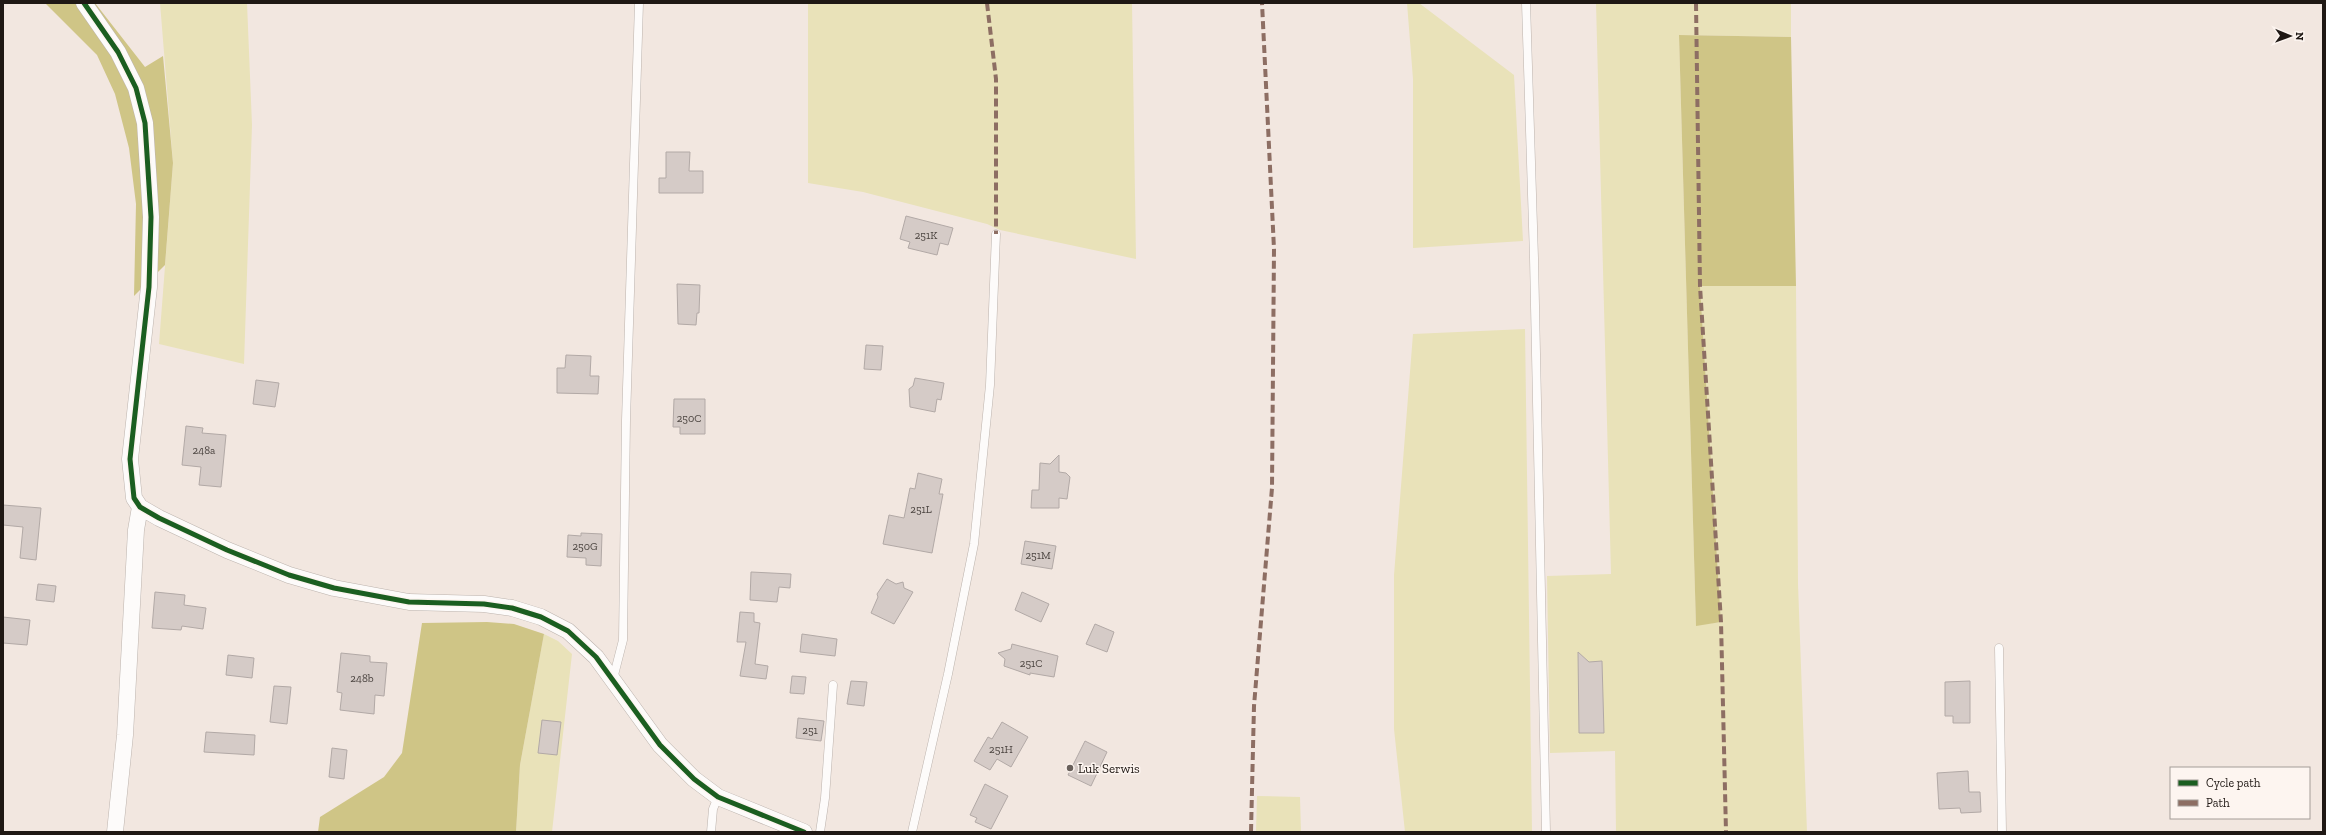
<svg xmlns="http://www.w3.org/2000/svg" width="2326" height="835" viewBox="0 0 2326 835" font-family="'Zilla Slab',serif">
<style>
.green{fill:#e9e2b9}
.forest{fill:#cfc586}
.building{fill:#d5cbc7;stroke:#b2a9a6}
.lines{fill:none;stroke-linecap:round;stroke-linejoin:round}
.service-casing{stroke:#bcb3ad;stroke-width:9}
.minor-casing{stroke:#bcb3ad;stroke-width:17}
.service{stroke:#fdfbfa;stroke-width:8}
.minor{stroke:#fdfbfa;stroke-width:16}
.quiet{stroke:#8d6e63;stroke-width:4;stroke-dasharray:8 4;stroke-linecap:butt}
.cycleway-casing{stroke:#fdf5f0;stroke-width:8}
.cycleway{stroke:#1b5e20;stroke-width:5}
.poi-dot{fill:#69605b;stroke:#fdf5f0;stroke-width:1.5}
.labels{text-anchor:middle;stroke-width:3;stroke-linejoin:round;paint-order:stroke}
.number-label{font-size:11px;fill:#4c4541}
.poi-label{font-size:13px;fill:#1f1814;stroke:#fdf5f0;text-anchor:start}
</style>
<rect width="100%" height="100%" fill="#f2e7e0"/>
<path class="green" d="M 160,3 L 247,3 L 252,125 L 244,364 L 159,344 L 173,163 Z
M 808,3 L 1132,3 L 1136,259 L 1000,230 L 987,224 L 863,192 L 808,183 Z
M 1407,3 L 1419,3 L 1514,75 L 1523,241 L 1413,248 L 1413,79 Z
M 1596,3 L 1791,3 L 1791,37 L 1679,35 L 1696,625 L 1721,622 L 1700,286 L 1796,286 L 1798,584 L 1807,832 L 1616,832 L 1615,751 L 1550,753 L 1547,576 L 1611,574 Z
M 1525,329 L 1532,832 L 1405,832 L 1394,729 L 1394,575 L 1413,334 Z
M 544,634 L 558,641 L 572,654 L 552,832 L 516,832 L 520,765 Z
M 1257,796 L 1300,797 L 1301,832 L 1256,832 Z"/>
<path class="forest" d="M 45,3 L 95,3 L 145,67 L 163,56 L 173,163 L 165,265 L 134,296 L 136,204 L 129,148 L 115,94 L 97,55 Z
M 1679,35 L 1791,37 L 1796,286 L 1700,286 L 1721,622 L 1696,626 Z
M 487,622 L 514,624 L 544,634 L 520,765 L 516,832 L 318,832 L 320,817 L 384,777 L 402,753 L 422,623 Z"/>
<path class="building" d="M 666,152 L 690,152 L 689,171 L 703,171 L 703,193 L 659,193 L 659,178 L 666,178 Z
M 906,216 L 953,228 L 948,245 L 940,243 L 937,255 L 908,248 L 910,242 L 900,239 Z
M 677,284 L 700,285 L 699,313 L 697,313 L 696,325 L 678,324 Z
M 866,345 L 883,346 L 881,370 L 864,369 Z
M 566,355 L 591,356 L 590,376 L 599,376 L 598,394 L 557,393 L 557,368 L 565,368 Z
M 915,378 L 944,383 L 941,400 L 937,399 L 935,412 L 910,407 L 909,389 L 913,386 Z
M 256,380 L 279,383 L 275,407 L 253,404 Z
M 674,399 L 705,399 L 705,434 L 680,434 L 680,427 L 673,427 Z
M 186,426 L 203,428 L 202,433 L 226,435 L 221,487 L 199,485 L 201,467 L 182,465 Z
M 1059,455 L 1059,472 L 1066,473 L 1070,477 L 1067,499 L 1059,498 L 1059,508 L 1031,508 L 1032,490 L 1039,490 L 1040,463 L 1050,464 Z
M 918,473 L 942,479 L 939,494 L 943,494 L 932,553 L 883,544 L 889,515 L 904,518 L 910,488 L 915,489 Z
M 3,505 L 41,508 L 36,560 L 20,558 L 23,527 L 3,525 Z
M 581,533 L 602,534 L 601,566 L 586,565 L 586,558 L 567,557 L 568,535 L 581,536 Z
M 1025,541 L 1056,546 L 1052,569 L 1021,564 Z
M 751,572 L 791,574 L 790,588 L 779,587 L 777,602 L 750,600 Z
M 887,579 L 896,584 L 903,582 L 904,588 L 913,592 L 894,624 L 871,613 L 878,597 L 877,594 Z
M 38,584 L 56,586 L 54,602 L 36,600 Z
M 155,592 L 185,595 L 184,605 L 206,608 L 203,629 L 182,626 L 181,630 L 152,628 Z
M 1022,592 L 1049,604 L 1041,622 L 1015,610 Z
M 740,612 L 754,613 L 754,622 L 760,623 L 755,664 L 768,666 L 766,679 L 740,676 L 746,642 L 737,642 Z
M 3,617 L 30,620 L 27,645 L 3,643 Z
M 1095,624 L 1114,632 L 1107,652 L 1086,644 Z
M 802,634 L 837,639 L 835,656 L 800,652 Z
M 1012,644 L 1058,656 L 1054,677 L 1030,673 L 1030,675 L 1004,666 L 1005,659 L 998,653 L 1011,649 Z
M 1578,652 L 1589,662 L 1602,661 L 1604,733 L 1579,733 Z
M 341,653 L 370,656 L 370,662 L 387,663 L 384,696 L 375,695 L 374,714 L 340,710 L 342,693 L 337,692 Z
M 228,655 L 254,658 L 252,678 L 226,675 Z
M 792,676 L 806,677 L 804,694 L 790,693 Z
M 851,681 L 867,682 L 864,706 L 847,704 Z
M 1970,681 L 1970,723 L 1953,723 L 1953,716 L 1945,716 L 1945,682 Z
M 274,686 L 291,687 L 287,724 L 270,722 Z
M 798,718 L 824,721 L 821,741 L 796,738 Z
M 542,720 L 561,722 L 557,755 L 538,753 Z
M 1002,722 L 1028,737 L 1011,767 L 997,759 L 990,770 L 974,761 L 988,737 L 992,739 Z
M 206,732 L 255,735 L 254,755 L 204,752 Z
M 1085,741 L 1107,752 L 1091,786 L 1068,775 Z
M 332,748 L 347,750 L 344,779 L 329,777 Z
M 1968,771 L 1969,792 L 1980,792 L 1981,812 L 1961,813 L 1960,808 L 1939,809 L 1937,773 Z
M 985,784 L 1008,796 L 991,829 L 975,822 L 977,818 L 970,815 Z"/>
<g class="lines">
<g class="service-casing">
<path id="service" d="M 1526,3 L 1534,258 L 1546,832
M 1999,648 L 2002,832
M 613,679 L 623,640 L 626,420 L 639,3
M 711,832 L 713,809 L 718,797
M 820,832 L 825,798 L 833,685
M 912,832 L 948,674 L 974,544 L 990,385 L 996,234"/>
</g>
<g class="minor-casing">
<path id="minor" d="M 84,3 L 118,52 L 136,88 L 145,123 L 151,217 L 149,287 L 130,459 L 134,498 L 140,507 L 159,518 L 227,550 L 289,575 L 334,588 L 409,602 L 484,604 L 512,608 L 541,617 L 568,631 L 596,657 L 660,745 L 694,779 L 718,797 L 804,832
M 115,832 L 125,735 L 136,530 L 140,507"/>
</g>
<use href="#service" class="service"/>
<use href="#minor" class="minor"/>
<path class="quiet" d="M 987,3 L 996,79 L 996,234
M 1696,3 L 1700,286 L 1721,622 L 1726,832
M 1251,832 L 1254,706 L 1272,488 L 1274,249 L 1262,3"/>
<g class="cycleway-casing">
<path id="cycleway" d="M 84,3 L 118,52 L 136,88 L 145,123 L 151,217 L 149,287 L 130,459 L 134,498 L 140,507 L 159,518 L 227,550 L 289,575 L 334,588 L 409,602 L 484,604 L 512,608 L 541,617 L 568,631 L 596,657 L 660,745 L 694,779 L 718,797 L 804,832"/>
</g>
<use href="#cycleway" class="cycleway"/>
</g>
<circle class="poi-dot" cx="1070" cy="768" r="4"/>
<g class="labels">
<g class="number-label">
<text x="926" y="239">251K</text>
<text x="689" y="422">250C</text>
<text x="204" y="454">248a</text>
<text x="921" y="513">251L</text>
<text x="585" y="550">250G</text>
<text x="1038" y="559">251M</text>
<text x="1031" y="667">251C</text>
<text x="362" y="682">248b</text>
<text x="810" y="734">251</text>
<text x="1001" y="753">251H</text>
</g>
<g class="poi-label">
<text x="1078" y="773">Luk Serwis</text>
</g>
</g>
<rect width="2326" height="835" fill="none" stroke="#1f1814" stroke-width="8"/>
<rect x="2170" y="767" width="140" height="52" fill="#fdf5f0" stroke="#a49d98"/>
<rect x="2178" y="780" width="20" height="6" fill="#1b5e20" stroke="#a49d98"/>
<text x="2206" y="787" font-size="12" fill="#1f1814">Cycle path</text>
<rect x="2178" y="800" width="20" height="6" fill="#8d6e63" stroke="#a49d98"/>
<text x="2206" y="807" font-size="12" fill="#1f1814">Path</text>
<g transform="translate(2290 36) rotate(91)" stroke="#fdf5f0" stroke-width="3" paint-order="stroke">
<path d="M0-3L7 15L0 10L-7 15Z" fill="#1f1814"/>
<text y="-6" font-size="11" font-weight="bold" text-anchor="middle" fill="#1f1814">N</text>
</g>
</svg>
